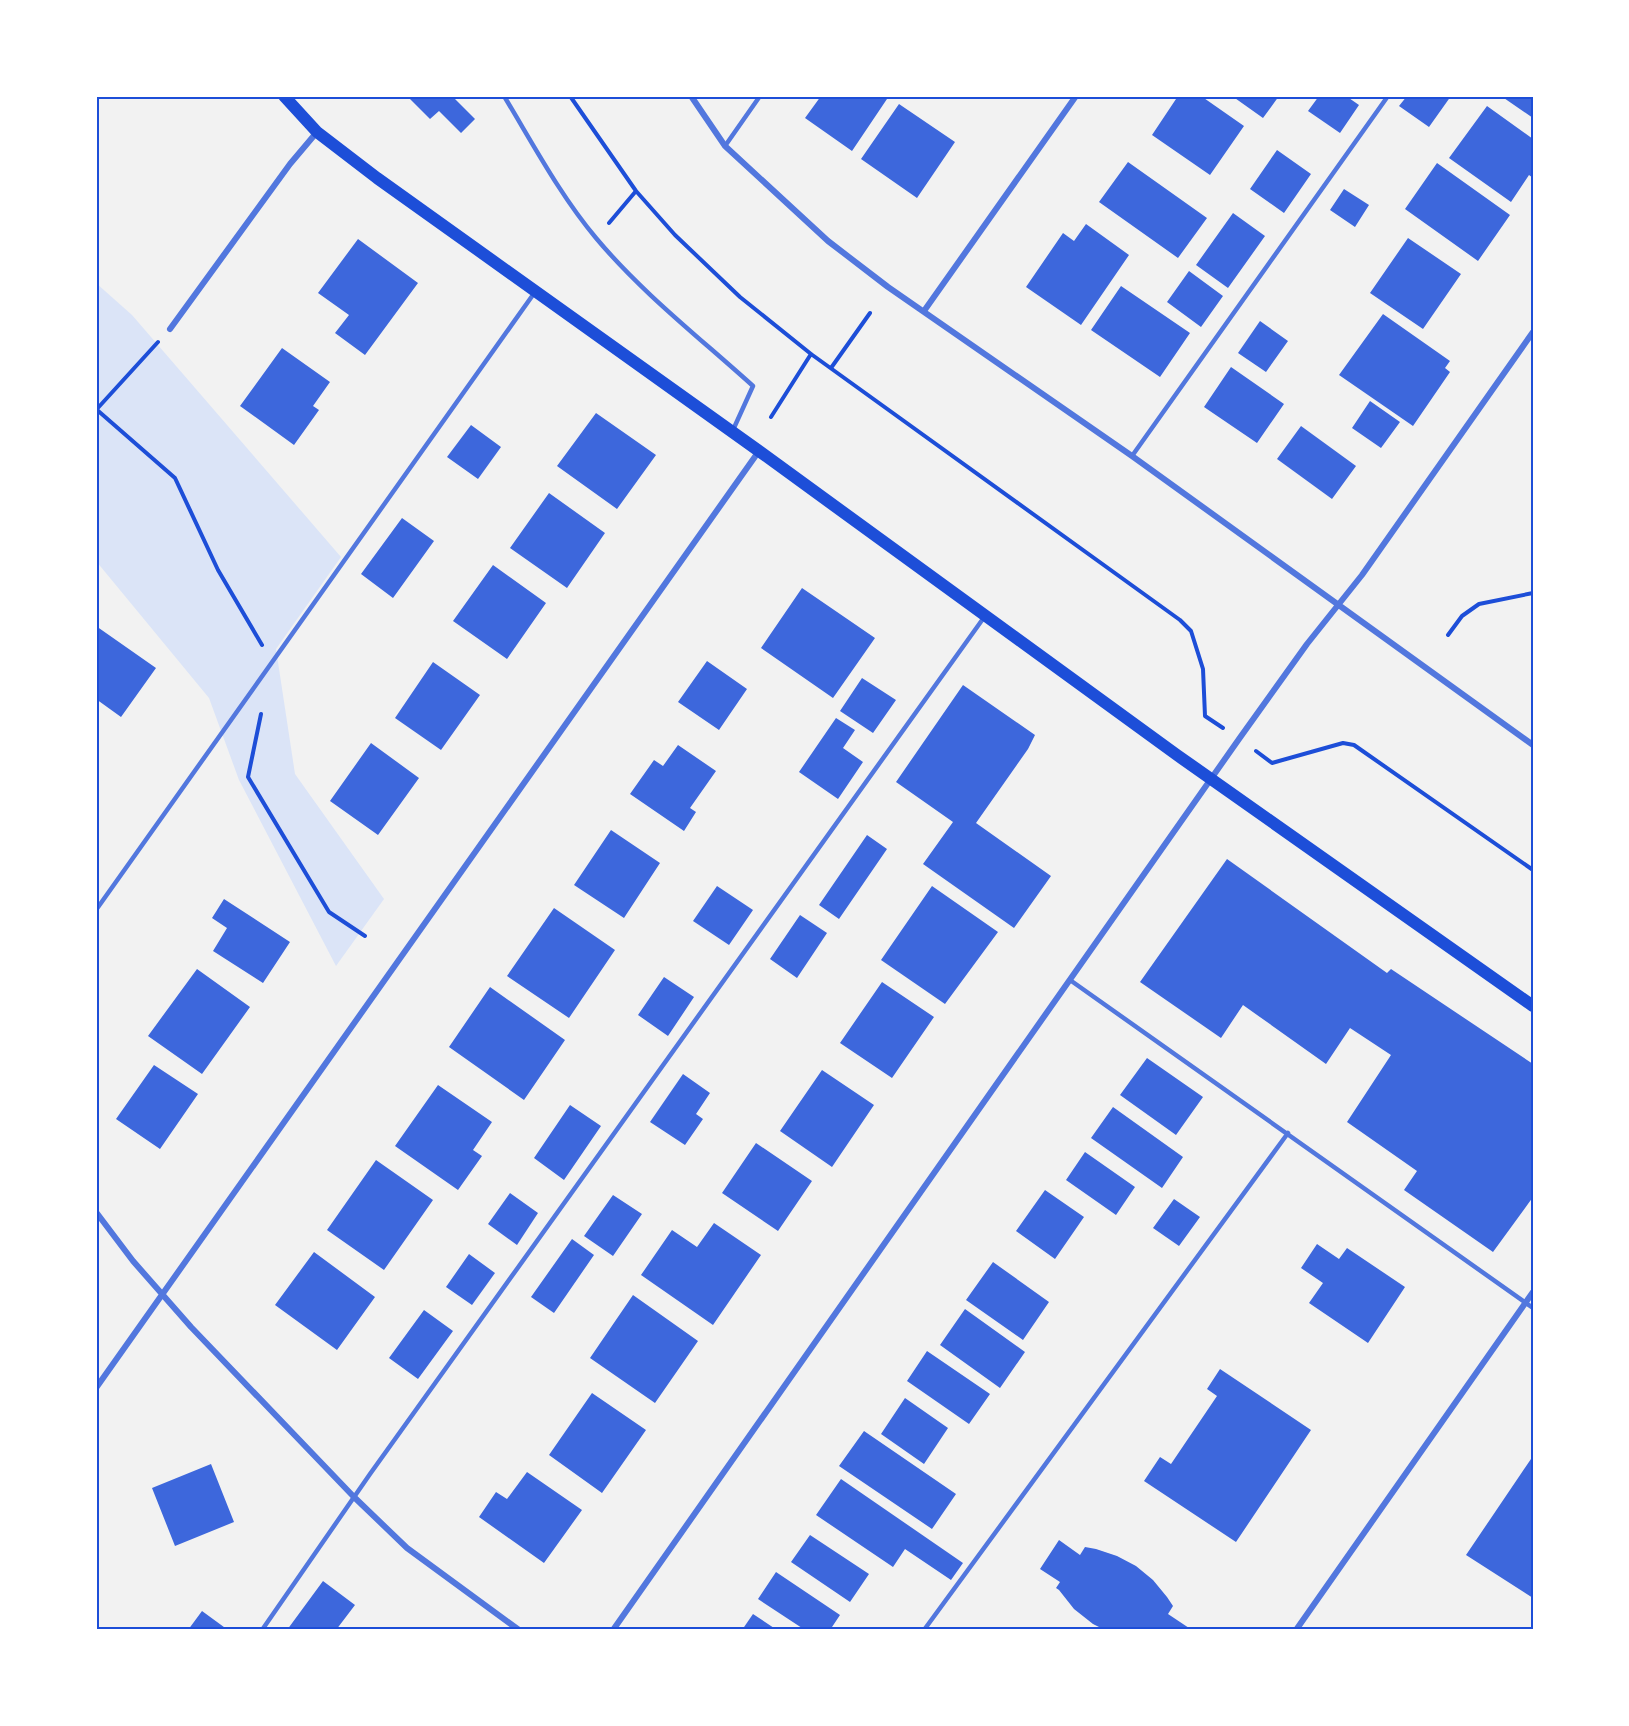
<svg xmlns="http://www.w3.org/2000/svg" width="1629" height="1726" viewBox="0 0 1629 1726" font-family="Rubik,sans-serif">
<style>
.green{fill:#dbe4f7}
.building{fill:#3d67dc}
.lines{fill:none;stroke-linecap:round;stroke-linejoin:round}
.path{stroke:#1d4ed8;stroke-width:4}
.service{stroke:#5277de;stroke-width:4.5}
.minor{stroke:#5277de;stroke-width:6}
.secondary{stroke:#1d4ed8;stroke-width:12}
.neatline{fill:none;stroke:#1d4ed8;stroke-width:2}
</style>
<rect width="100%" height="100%" fill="#f2f2f2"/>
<path class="green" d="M 96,283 L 132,315 L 341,557 L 276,649 L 295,774 L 384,899 L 336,966 L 239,780 L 209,698 L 96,561 Z"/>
<path class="building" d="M 407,96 L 454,96 L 453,97 L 475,119 L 461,133 L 439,111 L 430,119 Z
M 821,96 L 889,96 L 852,151 L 805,118 Z
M 1178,96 L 1201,96 L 1244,126 L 1210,175 L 1152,135 Z
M 1232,96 L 1279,96 L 1263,118 Z
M 1319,96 L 1346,96 L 1359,105 L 1340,133 L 1308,111 Z
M 1407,96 L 1451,96 L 1429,127 L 1399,106 Z
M 1501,96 L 1533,96 L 1533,118 Z
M 899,104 L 955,142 L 917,198 L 861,159 Z
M 1487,106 L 1533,139 L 1533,178 L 1529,175 L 1511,202 L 1449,158 Z
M 1277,150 L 1311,174 L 1284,213 L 1250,189 Z
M 1128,162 L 1207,218 L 1178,258 L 1099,202 Z
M 1437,163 L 1510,215 L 1478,261 L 1405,209 Z
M 1344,189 L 1369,205 L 1355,227 L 1330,210 Z
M 1233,213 L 1265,236 L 1228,288 L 1196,265 Z
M 1086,224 L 1129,255 L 1081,325 L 1026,287 L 1063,233 L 1074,241 Z
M 1408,238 L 1461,274 L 1423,329 L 1370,293 Z
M 358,239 L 418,283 L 365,355 L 335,333 L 349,315 L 318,293 Z
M 1189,271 L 1223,296 L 1201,327 L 1167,302 Z
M 1121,286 L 1190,333 L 1160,377 L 1091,330 Z
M 1383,314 L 1450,361 L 1445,368 L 1450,372 L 1413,426 L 1339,375 Z
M 1260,321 L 1288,341 L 1266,372 L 1238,353 Z
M 282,348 L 330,382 L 313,406 L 319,410 L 294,445 L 240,406 Z
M 1231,367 L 1284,404 L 1257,443 L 1204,407 Z
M 1370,401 L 1400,422 L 1381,448 L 1352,428 Z
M 596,413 L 656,455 L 617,509 L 557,466 Z
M 471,425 L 501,447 L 478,479 L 447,457 Z
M 1301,426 L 1356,466 L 1332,499 L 1277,459 Z
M 549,493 L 605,533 L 567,588 L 510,548 Z
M 402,518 L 434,541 L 393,598 L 361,574 Z
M 493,565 L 546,603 L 507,659 L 453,621 Z
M 802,588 L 875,638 L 833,698 L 761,648 Z
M 96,626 L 156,668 L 121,717 L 96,699 Z
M 707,661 L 747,689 L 719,730 L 678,702 Z
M 433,662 L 480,695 L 441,750 L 395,718 Z
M 862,678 L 896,700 L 873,733 L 840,711 Z
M 963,685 L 1035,735 L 1028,749 L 976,823 L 1051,876 L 1014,928 L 923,864 L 953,822 L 896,782 Z
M 836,718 L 855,730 L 843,748 L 863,762 L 838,799 L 799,772 Z
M 371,743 L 419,778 L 378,835 L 330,801 Z
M 678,745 L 716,771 L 690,808 L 696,812 L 684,831 L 630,794 L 654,760 L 663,766 Z
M 611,830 L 660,863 L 624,918 L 574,885 Z
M 867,835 L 887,849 L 839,919 L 819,905 Z
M 1227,859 L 1387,973 L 1391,969 L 1533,1064 L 1533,1197 L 1493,1252 L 1404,1190 L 1417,1171 L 1347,1122 L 1391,1055 L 1350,1028 L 1326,1064 L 1243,1005 L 1221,1038 L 1140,982 Z
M 717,886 L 753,910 L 729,945 L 693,921 Z
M 932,886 L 998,932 L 945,1004 L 881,960 Z
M 224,899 L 290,942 L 263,983 L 213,951 L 227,928 L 212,918 Z
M 554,908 L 615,950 L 569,1018 L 507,976 Z
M 800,915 L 827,933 L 797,978 L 770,959 Z
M 197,969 L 250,1007 L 202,1074 L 148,1036 Z
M 664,977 L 694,997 L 668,1036 L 638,1015 Z
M 882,982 L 934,1017 L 892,1078 L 840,1043 Z
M 490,987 L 565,1040 L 524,1100 L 449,1047 Z
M 1147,1058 L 1203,1097 L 1176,1135 L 1120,1095 Z
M 154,1065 L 198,1094 L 160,1149 L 116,1119 Z
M 822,1070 L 874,1105 L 832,1167 L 780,1131 Z
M 683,1074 L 710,1093 L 696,1114 L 703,1119 L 685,1145 L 650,1122 Z
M 438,1085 L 492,1122 L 473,1150 L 482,1156 L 458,1190 L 395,1146 Z
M 570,1105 L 601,1126 L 564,1180 L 534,1158 Z
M 1113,1107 L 1183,1157 L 1162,1188 L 1091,1138 Z
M 756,1143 L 812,1181 L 778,1231 L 722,1193 Z
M 1085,1152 L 1135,1187 L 1116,1215 L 1066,1180 Z
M 376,1160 L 433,1200 L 384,1270 L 327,1230 Z
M 1045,1190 L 1084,1217 L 1055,1259 L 1016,1231 Z
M 510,1193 L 538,1213 L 517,1245 L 488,1224 Z
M 613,1195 L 642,1214 L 613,1256 L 584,1236 Z
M 1174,1199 L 1200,1217 L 1179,1246 L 1153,1228 Z
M 714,1223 L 761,1255 L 713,1325 L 641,1275 L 672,1230 L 697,1247 Z
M 572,1239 L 594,1255 L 554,1313 L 531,1297 Z
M 1317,1244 L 1339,1259 L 1347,1248 L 1405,1287 L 1368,1343 L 1309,1303 L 1323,1283 L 1301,1268 Z
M 314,1252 L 375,1297 L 337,1350 L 275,1305 Z
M 469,1254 L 495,1273 L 472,1305 L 446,1287 Z
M 993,1262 L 1049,1302 L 1023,1340 L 966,1300 Z
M 633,1295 L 698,1341 L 655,1403 L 590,1358 Z
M 965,1309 L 1025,1352 L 1000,1388 L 940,1345 Z
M 424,1310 L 453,1331 L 418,1379 L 389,1358 Z
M 927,1351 L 990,1394 L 969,1424 L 907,1381 Z
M 1220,1369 L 1311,1430 L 1236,1542 L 1144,1481 L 1160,1457 L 1171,1464 L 1217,1396 L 1207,1389 Z
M 592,1393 L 646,1430 L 602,1493 L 549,1455 Z
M 905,1398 L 948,1428 L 924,1464 L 881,1434 Z
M 864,1431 L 956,1494 L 932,1529 L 839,1466 Z
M 1533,1456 L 1533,1598 L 1466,1555 Z
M 211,1464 L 234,1522 L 175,1546 L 152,1488 Z
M 527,1472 L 582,1510 L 544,1563 L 479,1517 L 496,1492 L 507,1499 Z
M 841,1479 L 963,1563 L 951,1580 L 905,1549 L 893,1567 L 816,1515 Z
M 810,1535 L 869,1574 L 850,1602 L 791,1562 Z
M 1059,1540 L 1080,1555 L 1085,1547 L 1096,1549 L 1117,1556 L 1136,1566 L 1153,1580 L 1167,1597 L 1173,1606 L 1168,1614 L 1192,1630 L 1105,1630 L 1093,1624 L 1074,1609 L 1059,1590 L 1056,1588 L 1060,1582 L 1040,1569 Z
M 776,1572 L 840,1615 L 830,1630 L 805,1630 L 758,1599 Z
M 323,1581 L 355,1605 L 336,1630 L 287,1630 Z
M 202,1611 L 228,1630 L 188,1630 Z
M 753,1614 L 777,1630 L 742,1630 Z"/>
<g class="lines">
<path class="path" d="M 570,96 L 636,191 L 675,235 L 740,297 L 811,354 L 1180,620 L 1191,631 L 1203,669 L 1205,716 L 1223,728
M 609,223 L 636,191
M 831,368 L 870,313
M 96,409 L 175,478 L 218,570 L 262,645
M 96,410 L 158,342
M 771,417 L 811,354
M 1448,635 L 1462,616 L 1479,604 L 1533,593
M 261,714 L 248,777 L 329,912 L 365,936
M 1256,751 L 1272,763 L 1343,743 L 1354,745 L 1533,870"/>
<path class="service" d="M 504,96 C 533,144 560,195 596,238 C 642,293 700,338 753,386 L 733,430
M 725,146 L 760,96
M 1132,456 L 1388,96
M 96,910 L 535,292
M 1070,980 L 1533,1308
M 262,1630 L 370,1474 L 985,616
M 924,1630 L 1288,1133"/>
<path class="minor" d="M 691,96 L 725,146 L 828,241 L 888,287 L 1132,456 L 1533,745
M 924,311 L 1076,96
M 170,329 L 290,164 L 317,132
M 96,1212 L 133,1261 L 191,1327 L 354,1497 L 407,1548 L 519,1630
M 96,1388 L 759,451
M 613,1630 L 1239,739 L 1307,644 L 1362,575 L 1533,332
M 1296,1630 L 1533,1292"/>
<path class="secondary" d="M 284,96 L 317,132 L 377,178 L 759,451 L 1177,755 L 1533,1006"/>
</g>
<rect width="1629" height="1726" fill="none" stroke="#ffffff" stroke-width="195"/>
<rect x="98" y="98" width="1434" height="1530" class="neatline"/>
</svg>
